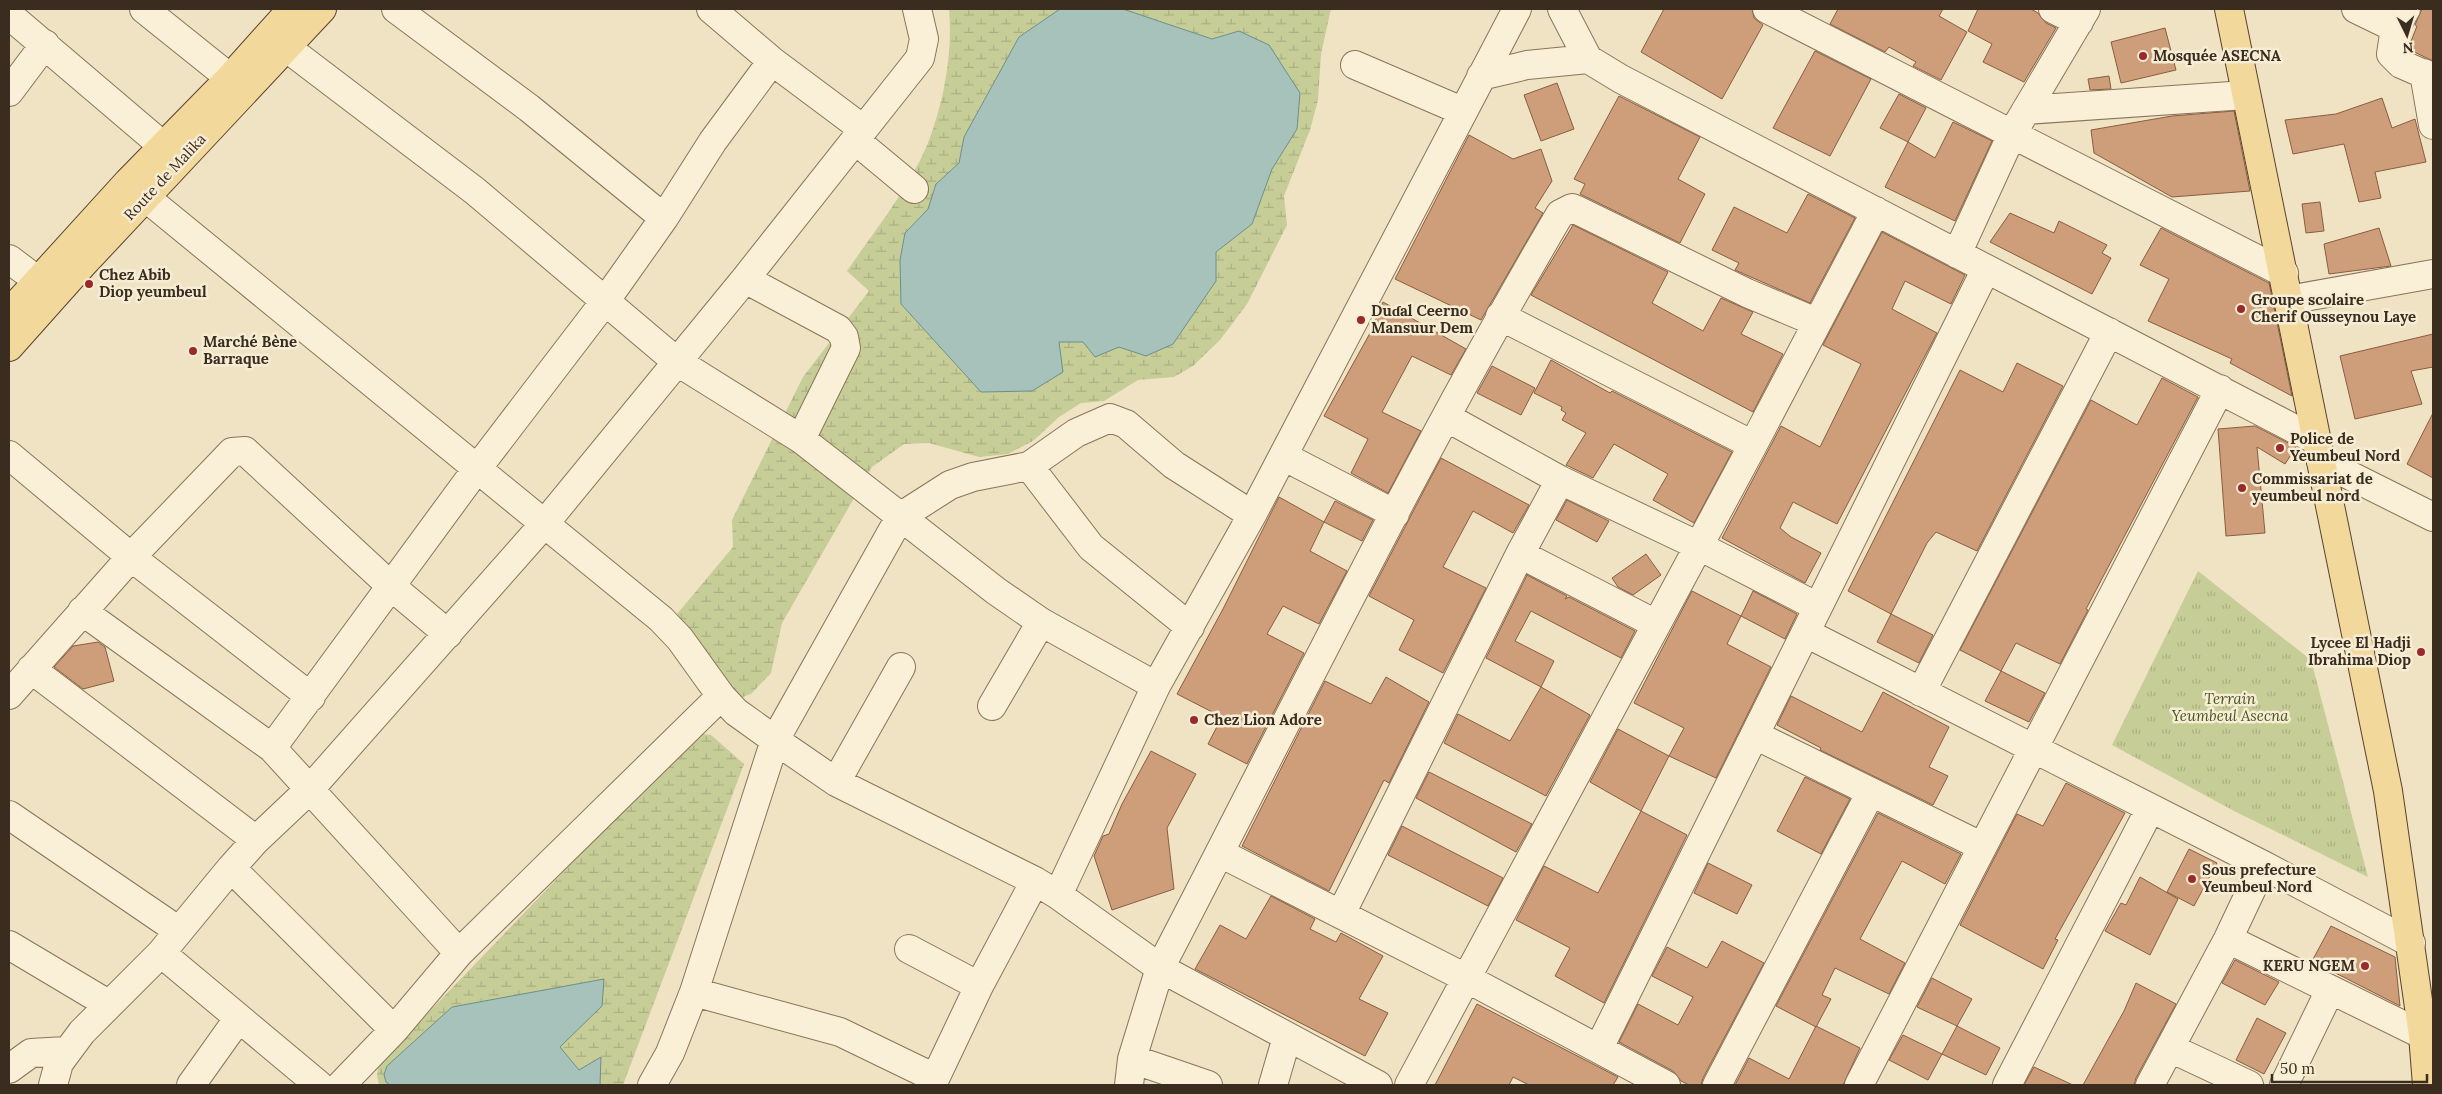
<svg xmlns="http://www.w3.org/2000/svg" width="2442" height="1094" viewBox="0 0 2442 1094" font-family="Lora,serif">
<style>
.grass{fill:url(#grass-tufts)}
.wetland{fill:url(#wetland-marsh)}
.water{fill:#a6c2ba;stroke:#6c9088}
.building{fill:#ce9d79;stroke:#895e3f}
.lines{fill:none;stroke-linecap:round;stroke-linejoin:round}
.minor-casing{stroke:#8a745a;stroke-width:30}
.major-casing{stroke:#58422e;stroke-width:30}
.minor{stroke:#f9f0d7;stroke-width:28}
.major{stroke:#f2d89b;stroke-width:28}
.poi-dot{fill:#9a2a29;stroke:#f6edd4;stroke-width:2}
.labels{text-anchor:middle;stroke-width:5;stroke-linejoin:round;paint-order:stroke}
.poi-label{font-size:15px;font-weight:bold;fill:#3a2c1e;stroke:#f6edd4;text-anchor:start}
.street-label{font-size:15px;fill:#3a2c1e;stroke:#f6edd4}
.park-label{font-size:15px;font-style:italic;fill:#495624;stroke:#f6edd4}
</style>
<defs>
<pattern id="grass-tufts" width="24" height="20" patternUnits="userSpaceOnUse" patternTransform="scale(1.25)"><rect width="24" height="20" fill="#c6cd97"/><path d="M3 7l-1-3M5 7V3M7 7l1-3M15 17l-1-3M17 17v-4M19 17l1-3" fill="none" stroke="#abb082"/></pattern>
<pattern id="wetland-marsh" width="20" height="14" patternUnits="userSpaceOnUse" patternTransform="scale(1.25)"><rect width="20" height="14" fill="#c6cd97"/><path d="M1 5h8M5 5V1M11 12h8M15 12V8" fill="none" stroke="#abb082"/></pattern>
</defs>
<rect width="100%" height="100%" fill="#efe3c4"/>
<path class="grass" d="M 2198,571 L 2311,660 L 2368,877 L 2236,812 L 2112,745 Z"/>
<path class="wetland" d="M 949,9 L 1060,9 L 1019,37 L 964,137 L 959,163 L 936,184 L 928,209 L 905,233 L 901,304 L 981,392 L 1032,391 L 1059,342 L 1083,342 L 1095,356 L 1119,347 L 1146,356 L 1173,344 L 1216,281 L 1216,252 L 1252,224 L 1272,169 L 1297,129 L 1239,31 L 1212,39 L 1123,9 L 1111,9 L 1331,9 L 1321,54 L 1318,100 L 1310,130 L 1284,196 L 1287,225 L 1247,304 L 1220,340 L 1193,366 L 1174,377 L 1138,380 L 1104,401 L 1081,403 L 1059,417 L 1033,441 L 1008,454 L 979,457 L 929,443 L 904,444 L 872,467 L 782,623 L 771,673 L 751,694 L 732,701 L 672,620 L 733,547 L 732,520 L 803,377 L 869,291 L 847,271 C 875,230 909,189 928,143 C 944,102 953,52 949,9 Z
M 697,733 L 711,735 L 744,764 L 623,1085 L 379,1085 L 377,1075 L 379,1064 Z"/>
<path class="water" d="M 1060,9 L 1123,9 L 1212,39 L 1239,31 L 1269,45 L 1300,93 L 1297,129 L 1272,169 L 1252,224 L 1216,252 L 1216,281 L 1173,344 L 1146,356 L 1119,347 L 1095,357 L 1083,342 L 1059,342 L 1063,372 L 1032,391 L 981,392 L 901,304 L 900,260 L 905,233 L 928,209 L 936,184 L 959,163 L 964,137 L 1019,37 Z
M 604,979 L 602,1006 L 560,1047 L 579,1070 L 601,1057 L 600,1085 L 390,1085 L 386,1082 L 384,1075 L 387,1066 L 452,1007 Z"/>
<path class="building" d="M 1664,9 L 1752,9 L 1754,18 L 1763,25 L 1722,99 L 1641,52 Z
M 1838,9 L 1943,9 L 1939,16 L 1967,32 L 1941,80 L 1913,66 L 1916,62 L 1889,47 L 1885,52 L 1830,24 Z
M 1978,9 L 2031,9 L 2038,13 L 2046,23 L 2056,28 L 2024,82 L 1983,62 L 1992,44 L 1968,31 Z
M 2422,9 L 2433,9 L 2433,61 L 2408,49 L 2417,26 L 2415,25 Z
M 2165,28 L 2176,70 L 2121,83 L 2111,42 Z
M 1815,51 L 1871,79 L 1830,156 L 1773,128 Z
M 2109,76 L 2111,89 L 2090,90 L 2088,79 Z
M 1557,83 L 1574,129 L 1541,141 L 1524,95 Z
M 1899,94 L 1926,108 L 1908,142 L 1880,128 Z
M 1619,96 L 1700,137 L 1678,179 L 1705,194 L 1680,243 L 1580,194 L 1585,184 L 1574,179 Z
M 2382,98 L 2392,128 L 2415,119 L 2426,162 L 2375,172 L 2381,198 L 2359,202 L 2344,144 L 2293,154 L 2285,120 L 2336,114 Z
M 2234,111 L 2250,191 L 2172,197 L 2094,153 L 2091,130 L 2172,116 Z
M 1953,122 L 1992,141 L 1955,221 L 1885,187 L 1908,142 L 1935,158 Z
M 1469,135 L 1513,159 L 1541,149 L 1552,181 L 1535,208 L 1543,213 L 1481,320 L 1395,279 Z
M 1808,194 L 1855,218 L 1810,303 L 1735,270 L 1739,263 L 1712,250 L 1734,207 L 1787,233 Z
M 2320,202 L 2324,231 L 2306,233 L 2302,204 Z
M 2010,213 L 2054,233 L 2059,221 L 2107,245 L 2102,253 L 2111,258 L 2092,294 L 1990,242 Z
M 1573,225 L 1668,272 L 1652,303 L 1703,331 L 1721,298 L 1753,312 L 1741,334 L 1783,354 L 1753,412 L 1531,295 Z
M 2161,228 L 2269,283 L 2292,396 L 2230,363 L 2232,359 L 2148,321 L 2169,279 L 2140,265 Z
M 2379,228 L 2391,266 L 2329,274 L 2324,244 Z
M 1882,232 L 1965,275 L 1951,304 L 1905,281 L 1892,309 L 1937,333 L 1837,524 L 1793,502 L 1780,528 L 1791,537 L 1821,553 L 1805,583 L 1722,538 L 1781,426 L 1820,447 L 1861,364 L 1823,345 Z
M 1383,302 L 1466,349 L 1451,375 L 1412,356 L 1382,412 L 1421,431 L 1388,493 L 1351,473 L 1368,439 L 1324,416 L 1369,335 Z
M 2433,334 L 2433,367 L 2411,371 L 2422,404 L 2355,419 L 2340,356 Z
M 1551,360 L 1610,393 L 1612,391 L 1732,452 L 1694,523 L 1653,500 L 1668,474 L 1614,444 L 1593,478 L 1566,465 L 1586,433 L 1562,420 L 1566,413 L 1561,410 L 1562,407 L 1534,393 Z
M 2017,363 L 2063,386 L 1977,551 L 1936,532 L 1927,543 L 1891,614 L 1848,591 L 1960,370 L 2003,392 Z
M 1492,366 L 1535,388 L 1521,415 L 1477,393 Z
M 2162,378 L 2198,397 L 2086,609 L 2088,610 L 2060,664 L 2016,643 L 2001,671 L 1960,650 L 2091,400 L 2137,425 Z
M 2433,413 L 2433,478 L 2407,464 Z
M 2255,426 L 2296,447 L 2285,464 L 2257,447 L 2265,533 L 2226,536 L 2218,429 Z
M 1441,458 L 1529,505 L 1513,533 L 1473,511 L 1443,567 L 1486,588 L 1443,673 L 1399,650 L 1414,620 L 1369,596 Z
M 1279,497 L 1324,522 L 1310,551 L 1347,571 L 1319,624 L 1283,606 L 1267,634 L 1304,653 L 1247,764 L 1208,744 L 1222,717 L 1177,694 L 1223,609 Z
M 1567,500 L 1609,521 L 1597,542 L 1556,520 Z
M 1335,501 L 1373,520 L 1362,541 L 1324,522 Z
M 1646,554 L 1661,575 L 1633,595 L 1618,587 L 1612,578 Z
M 1527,575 L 1567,596 L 1565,599 L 1569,597 L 1635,631 L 1621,658 L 1531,611 L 1515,641 L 1554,661 L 1541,687 L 1486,658 Z
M 1692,591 L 1741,616 L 1727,644 L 1771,667 L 1716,778 L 1669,756 L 1684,728 L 1634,703 Z
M 1753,591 L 1797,614 L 1785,639 L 1741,616 Z
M 1891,614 L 1933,635 L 1919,663 L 1877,642 Z
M 98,642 L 105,647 L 114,681 L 83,689 L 54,667 L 73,646 Z
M 2001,671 L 2045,693 L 2029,722 L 1985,701 Z
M 1386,677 L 1429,702 L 1389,783 L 1384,780 L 1329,891 L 1242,846 L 1325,681 L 1371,704 Z
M 1541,687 L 1590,715 L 1546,796 L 1444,743 L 1458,714 L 1510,741 Z
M 1883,692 L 1949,727 L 1929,767 L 1948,776 L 1933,805 L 1820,750 L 1821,748 L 1777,725 L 1791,696 L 1862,732 Z
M 1618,729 L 1669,756 L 1641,811 L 1687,835 L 1604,1003 L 1555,976 L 1570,948 L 1516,920 L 1544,866 L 1598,893 L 1641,811 L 1590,782 Z
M 1151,751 L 1196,774 L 1167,828 L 1174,889 L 1112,910 L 1094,856 L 1103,836 L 1109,834 L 1122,804 Z
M 1429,772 L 1532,824 L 1516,852 L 1416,798 Z
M 1805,777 L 1850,799 L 1821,854 L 1777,831 Z
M 2066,783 L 2125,813 L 2055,939 L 2058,940 L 2043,969 L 1960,925 L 2017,814 L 2043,826 Z
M 1878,813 L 1961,854 L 1945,884 L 1902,861 L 1860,939 L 1905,963 L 1889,994 L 1835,968 L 1822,995 L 1831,999 L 1816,1027 L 1776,1006 Z
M 1402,826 L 1503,878 L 1488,906 L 1388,855 Z
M 2189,849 L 2217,863 L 2194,906 L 2167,892 Z
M 1708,863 L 1752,885 L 1737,914 L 1694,893 Z
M 2140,877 L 2178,899 L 2150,955 L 2105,931 L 2121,903 L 2126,905 Z
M 1271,896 L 1315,919 L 1310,929 L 1336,942 L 1341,933 L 1383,956 L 1359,999 L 1388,1013 L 1365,1056 L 1195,969 L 1220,925 L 1246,939 Z
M 2331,926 L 2395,957 L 2400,1006 L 2312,961 Z
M 1722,941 L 1764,963 L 1703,1078 L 1701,1085 L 1689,1085 L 1681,1081 L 1673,1071 L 1619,1042 L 1638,1004 L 1678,1025 L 1693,997 L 1652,976 L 1667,947 L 1707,968 Z
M 2235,960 L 2279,982 L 2265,1005 L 2222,983 Z
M 1932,978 L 1972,999 L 1957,1026 L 1917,1007 Z
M 2136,983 L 2176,1004 L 2136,1078 L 2134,1085 L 2083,1085 L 2124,1011 Z
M 1477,1004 L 1618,1077 L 1613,1085 L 1529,1085 L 1513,1077 L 1509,1085 L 1435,1085 Z
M 2257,1018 L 2286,1033 L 2264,1074 L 2236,1060 Z
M 1816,1026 L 1860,1048 L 1843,1085 L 1735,1085 L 1749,1058 L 1789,1079 Z
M 1957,1026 L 2000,1048 L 1986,1075 L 1942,1054 Z
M 1903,1035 L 1942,1054 L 1928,1080 L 1889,1060 Z
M 2034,1067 L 2073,1085 L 2024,1085 Z"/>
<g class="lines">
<g class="minor-casing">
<path id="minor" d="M 144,9 L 230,78
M 396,9 L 529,108 L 664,218
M 711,9 L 772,61 L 863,129
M 1562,9 L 1588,59 L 1621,79 L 2316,440
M 1767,9 L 2284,273
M 2053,9 L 2079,22
M 2356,9 L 2395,28
M 2406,9 L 2395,28 L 2391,54 L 2401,64 L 2433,78
M 9,15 L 163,146
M 287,48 L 475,191 L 676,361 L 801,439 L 996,591 L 1041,622 L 1156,686
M 1355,65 L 1462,111
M 2424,73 L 2433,125
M 1481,76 L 1527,65 L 1588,59
M 9,92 L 45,44
M 2026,110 L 2246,95
M 855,140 L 914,189
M 145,197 L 661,619 L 680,639 L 721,696 L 736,712 L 775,740 L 836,782 L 1035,881 L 1058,895 L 1160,968 L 1378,1085
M 1957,254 L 2012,134 L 2086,9
M 9,259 L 37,280
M 745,279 L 838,329 L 844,337 L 846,348 L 801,439
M 2288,300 L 2433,274
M 1500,316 L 1753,445
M 1446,417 L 1560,480 L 1697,545 L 1818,607
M 9,455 L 131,557 L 311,697
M 1283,456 L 1395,514
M 2321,461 L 2433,517
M 1029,466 L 1091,547 L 1190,627
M 1520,554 L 1656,624
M 82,611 L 272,748 L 459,953
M 1806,633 L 2263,865 L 2411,943
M 31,669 L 256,840
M 1921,692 L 2109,332
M 9,695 L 131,557 L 232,452 L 245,451 L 392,587 L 448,634
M 992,706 L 1041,622
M 1755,735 L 1981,846
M 272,748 L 476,470 L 606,300 L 664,218 L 713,141 L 772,61
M 836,782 L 901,667
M 9,815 L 179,931
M 1220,853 L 1466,978 L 1666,1085
M 231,868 L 394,1030
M 1058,895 L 1156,686 L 1252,515 L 1517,9
M 1341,914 L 1520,554 L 1560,480
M 2228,939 L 2423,1035
M 9,945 L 108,1004
M 909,949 L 979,986
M 161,953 L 319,1085
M 694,992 L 840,1032 L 935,1078
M 1599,1048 L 1986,269
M 2170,1048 L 2249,1085
M 1132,1059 L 1208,1085
M 9,1069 L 31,1053 L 66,1051
M 53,1085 L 59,1063 L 82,1032 L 161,953 L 231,868 L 256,840 L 310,789 L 545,523 L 745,279 L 920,58 L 924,39 L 917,9
M 191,1085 L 238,1019
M 341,1085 L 394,1030 L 459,953 L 721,696
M 652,1085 L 670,1053 L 694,992 L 775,740 L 900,517 L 950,485 L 973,477 L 1029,466 L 1076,433 L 1110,418 L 1126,424 L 1174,465 L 1252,515
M 932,1085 L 979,986 L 1035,881
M 1129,1085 L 1132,1059 L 1160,968 C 1291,716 1416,459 1560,214 L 1572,208 L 1577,210 L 1747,293 L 1816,322
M 1273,1085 L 1287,1037
M 1409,1085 L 1753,445 L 1876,211
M 1717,1085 L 1871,792
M 1859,1085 L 2220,389
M 2007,1085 L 2150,809
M 2150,1085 L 2228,939 L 2263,865
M 2284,1085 L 2330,990"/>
</g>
<g class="major-casing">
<path id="major" d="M 2229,9 L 2388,791 L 2423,1035 L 2427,1085
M 9,313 L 128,182 L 230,78 L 292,9
M 9,347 L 83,264 L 322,9"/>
</g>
<use href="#minor" class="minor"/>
<use href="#major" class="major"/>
</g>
<g class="poi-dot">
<circle cx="2143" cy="56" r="5"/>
<circle cx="89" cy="284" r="5"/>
<circle cx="2241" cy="309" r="5"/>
<circle cx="1361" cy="320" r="5"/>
<circle cx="193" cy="351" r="5"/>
<circle cx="2280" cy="448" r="5"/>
<circle cx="2242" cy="488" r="5"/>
<circle cx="2421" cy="652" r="5"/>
<circle cx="1194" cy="720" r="5"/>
<circle cx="2192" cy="879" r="5"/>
<circle cx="2365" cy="966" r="5"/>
</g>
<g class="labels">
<g class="poi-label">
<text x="2153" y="61">Mosquée ASECNA</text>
<text x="99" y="280">Chez Abib<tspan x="99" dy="17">Diop yeumbeul</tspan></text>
<text x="2251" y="305">Groupe scolaire<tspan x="2251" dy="17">Cherif Ousseynou Laye</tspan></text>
<text x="1371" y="316">Duɗal Ceerno<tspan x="1371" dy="17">Mansuur Dem</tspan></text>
<text x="203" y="347">Marché Bène<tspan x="203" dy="17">Barraque</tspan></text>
<text x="2290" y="444">Police de<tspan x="2290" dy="17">Yeumbeul Nord</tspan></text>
<text x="2252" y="484">Commissariat de<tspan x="2252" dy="17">yeumbeul nord</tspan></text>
<text x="2411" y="648" text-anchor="end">Lycee El Hadji<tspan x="2411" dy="17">Ibrahima Diop</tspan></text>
<text x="1204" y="725">Chez Lion Adore</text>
<text x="2202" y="875">Sous prefecture<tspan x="2202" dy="17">Yeumbeul Nord</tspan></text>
<text x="2355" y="971" text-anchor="end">KERU NGEM</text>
</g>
<g class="street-label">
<text transform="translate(165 177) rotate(-47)" y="5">Route de Malika</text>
</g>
<g class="park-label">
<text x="2230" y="704">Terrain<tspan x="2230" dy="17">Yeumbeul Asecna</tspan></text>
</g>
</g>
<rect width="2442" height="1094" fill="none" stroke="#3a2c1e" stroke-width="20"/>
<g transform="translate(2407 35) rotate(175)" stroke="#f6edd4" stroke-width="4" paint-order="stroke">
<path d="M0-4L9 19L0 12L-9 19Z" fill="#3a2c1e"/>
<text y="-8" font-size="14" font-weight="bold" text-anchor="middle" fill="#3a2c1e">N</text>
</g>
<path d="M2272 1074v8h155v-8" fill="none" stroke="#3a2c1e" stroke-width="2.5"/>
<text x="2280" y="1074" font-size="15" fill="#3a2c1e" stroke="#f6edd4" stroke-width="4" paint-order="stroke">50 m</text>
</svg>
